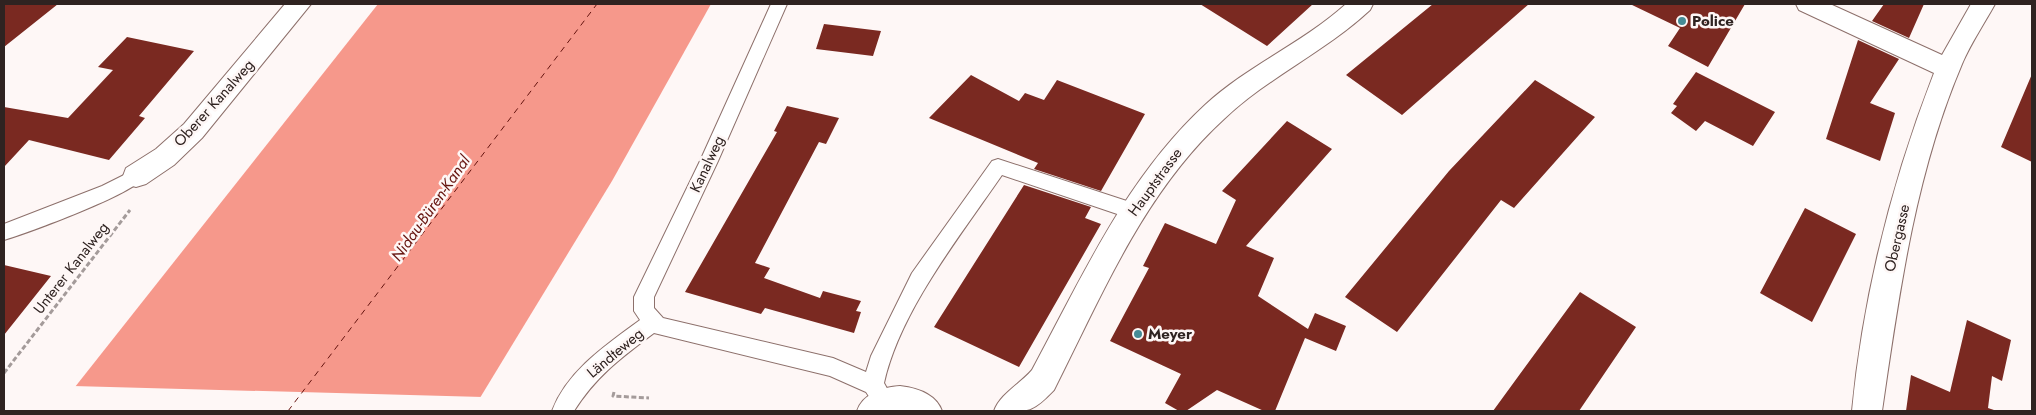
<svg xmlns="http://www.w3.org/2000/svg" width="2036" height="415" viewBox="0 0 2036 415" font-family="Jost,sans-serif">
<style>
.water{fill:#f6988b}
.pier{fill:#fef7f6}
.lines{fill:none;stroke-linecap:round;stroke-linejoin:round}
.ferry{stroke:#66140f;stroke-width:1;stroke-dasharray:6 5;stroke-linecap:butt}
.building{fill:#7a2921}
.lane-casing{stroke:#8d706b;stroke-width:2}
.street-casing{stroke:#8d706b;stroke-width:2}
.primary-casing{stroke:#8d706b;stroke-width:2}
.path{stroke:#a49b9a;stroke-width:3;stroke-dasharray:5 2.5;stroke-linecap:butt}
.lane{fill:#fff;fill-rule:evenodd}
.street{fill:#fff;fill-rule:evenodd}
.primary{fill:#fff;fill-rule:evenodd}
.poi-dot{fill:#458b96;stroke:#fef7f6;stroke-width:2}
.labels{text-anchor:middle;stroke-width:5;stroke-linejoin:round;paint-order:stroke}
.poi-label{font-size:15px;font-weight:bold;fill:#2f2321;stroke:#fef7f6;text-anchor:start}
.street-label{font-size:15px;fill:#2f2321;stroke:#fef7f6}
.water-label{font-size:16px;font-style:italic;fill:#66140f;stroke:#fef7f6}
</style>
<rect width="100%" height="100%" fill="#fef7f6"/>
<path class="water" d="M 378,4 L 711,4 L 612,181 L 472,411 L 56,411 Z"/>
<path class="pier" d="M 73,386 L 483,397 L 475,411 L 54,411 Z"/>
<g class="lines">
<path class="ferry" d="M 288,411 L 597,4"/>
</g>
<path class="building" d="M 4,4 L 58,4 L 4,47 Z
M 1200,4 L 1313,4 L 1267,46 Z
M 1433,4 L 1529,4 L 1402,115 L 1346,75 Z
M 1630,4 L 1745,4 L 1708,67 L 1668,46 L 1680,28 Z
M 1884,4 L 1924,4 L 1909,38 L 1872,21 Z
M 824,24 L 881,31 L 873,56 L 816,49 Z
M 127,37 L 194,51 L 139,116 L 145,118 L 109,160 L 29,140 L 4,167 L 4,107 L 68,118 L 113,70 L 98,67 Z
M 1858,40 L 1899,59 L 1870,103 L 1895,113 L 1880,161 L 1826,139 Z
M 1696,72 L 1775,112 L 1753,146 L 1705,121 L 1696,131 L 1671,113 L 1677,106 L 1673,104 Z
M 2032,74 L 2032,162 L 2001,147 Z
M 971,75 L 1019,101 L 1025,93 L 1044,100 L 1057,80 L 1145,114 L 1101,191 L 1034,169 L 1038,163 L 929,118 Z
M 1535,80 L 1595,117 L 1514,208 L 1501,200 L 1397,332 L 1345,297 L 1449,171 Z
M 787,106 L 839,118 L 826,144 L 819,142 L 755,263 L 770,268 L 764,278 L 820,298 L 823,291 L 861,301 L 856,311 L 861,312 L 854,333 L 765,308 L 761,314 L 685,292 L 777,132 L 774,131 Z
M 1287,121 L 1332,149 L 1246,246 L 1274,258 L 1258,296 L 1308,329 L 1315,313 L 1346,326 L 1336,351 L 1305,338 L 1275,411 L 1264,411 L 1217,390 L 1186,411 L 1179,411 L 1165,403 L 1181,374 L 1110,341 L 1149,268 L 1143,266 L 1165,223 L 1216,244 L 1236,200 L 1222,191 Z
M 1024,185 L 1091,207 L 1085,218 L 1101,224 L 1019,367 L 934,327 Z
M 1805,208 L 1856,234 L 1812,322 L 1760,293 Z
M 4,265 L 51,276 L 4,335 Z
M 1580,292 L 1636,327 L 1579,411 L 1493,411 Z
M 1967,320 L 2011,340 L 2002,381 L 1992,376 L 1988,408 L 1997,411 L 1906,411 L 1911,375 L 1950,392 Z"/>
<g class="lines">
<g class="lane-casing">
<path id="lane" d="M 771,4 L 787,4 L 718,161 L 654,297 L 654,308 L 663,318 L 833,358 L 866,372 L 871,356 L 912,273 L 992,161 L 998,159 L 1139,205 L 1141,211 L 1139,217 L 1132,219 L 1002,175 C 960,236 900,311 884,383 L 895,403 L 892,410 L 878,410 L 866,392 L 830,376 L 654,333 C 621,358 596,376 574,411 L 552,411 C 567,371 606,345 640,320 L 634,311 L 634,297 L 700,161 Z
M 136,169 L 143,171 L 145,176 C 137,193 27,233 4,240 L 4,224 L 102,186 Z"/>
</g>
<g class="street-casing">
<path id="street" d="M 285,4 L 311,4 L 202,138 L 174,165 L 146,184 L 136,187 L 126,184 L 123,176 L 126,168 L 156,149 L 184,124 Z
M 1796,4 L 1830,4 L 1942,55 L 1971,4 L 1995,4 C 1984,24 1971,43 1962,64 C 1915,174 1899,294 1882,411 L 1852,411 C 1863,296 1892,181 1934,73 L 1799,10 Z"/>
</g>
<g class="primary-casing">
<path id="primary" d="M 1346,4 L 1373,4 L 1370,10 C 1325,52 1268,77 1224,119 C 1144,192 1102,295 1054,390 C 1030,415 1028,411 994,411 C 1000,394 1020,384 1032,370 C 1082,277 1126,178 1205,105 C 1247,66 1303,43 1346,4 Z
M 900,386 C 917,388 936,394 942,411 L 857,411 C 863,394 882,387 900,386 Z"/>
</g>
<path class="path" d="M 4,373 L 130,210
M 614,392 L 613,396 L 649,398"/>
<use href="#lane" class="lane"/>
<use href="#street" class="street"/>
<use href="#primary" class="primary"/>
</g>
<g class="poi-dot">
<circle cx="1682" cy="21" r="5"/>
<circle cx="1138" cy="334" r="5"/>
</g>
<g class="labels">
<g class="poi-label">
<text x="1692" y="26">Police</text>
<text x="1148" y="339">Meyer</text>
</g>
<g class="street-label">
<text transform="translate(214 103) rotate(-48)" y="5">Oberer Kanalweg</text>
<text transform="translate(707 164) rotate(-65)" y="5">Kanalweg</text>
<text transform="translate(1155 182) rotate(-54)" y="5">Hauptstrasse</text>
<text transform="translate(1897 238) rotate(-77)" y="5">Obergasse</text>
<text transform="translate(71 268) rotate(-52)" y="5">Unterer Kanalweg</text>
<text transform="translate(615 353) rotate(-40)" y="5">Ländteweg</text>
</g>
<g class="water-label">
<text transform="translate(430 208) rotate(-55)" y="6">Nidau-Büren-Kanal</text>
</g>
</g>
<rect width="2036" height="415" fill="none" stroke="#2f2321" stroke-width="10"/>
</svg>
